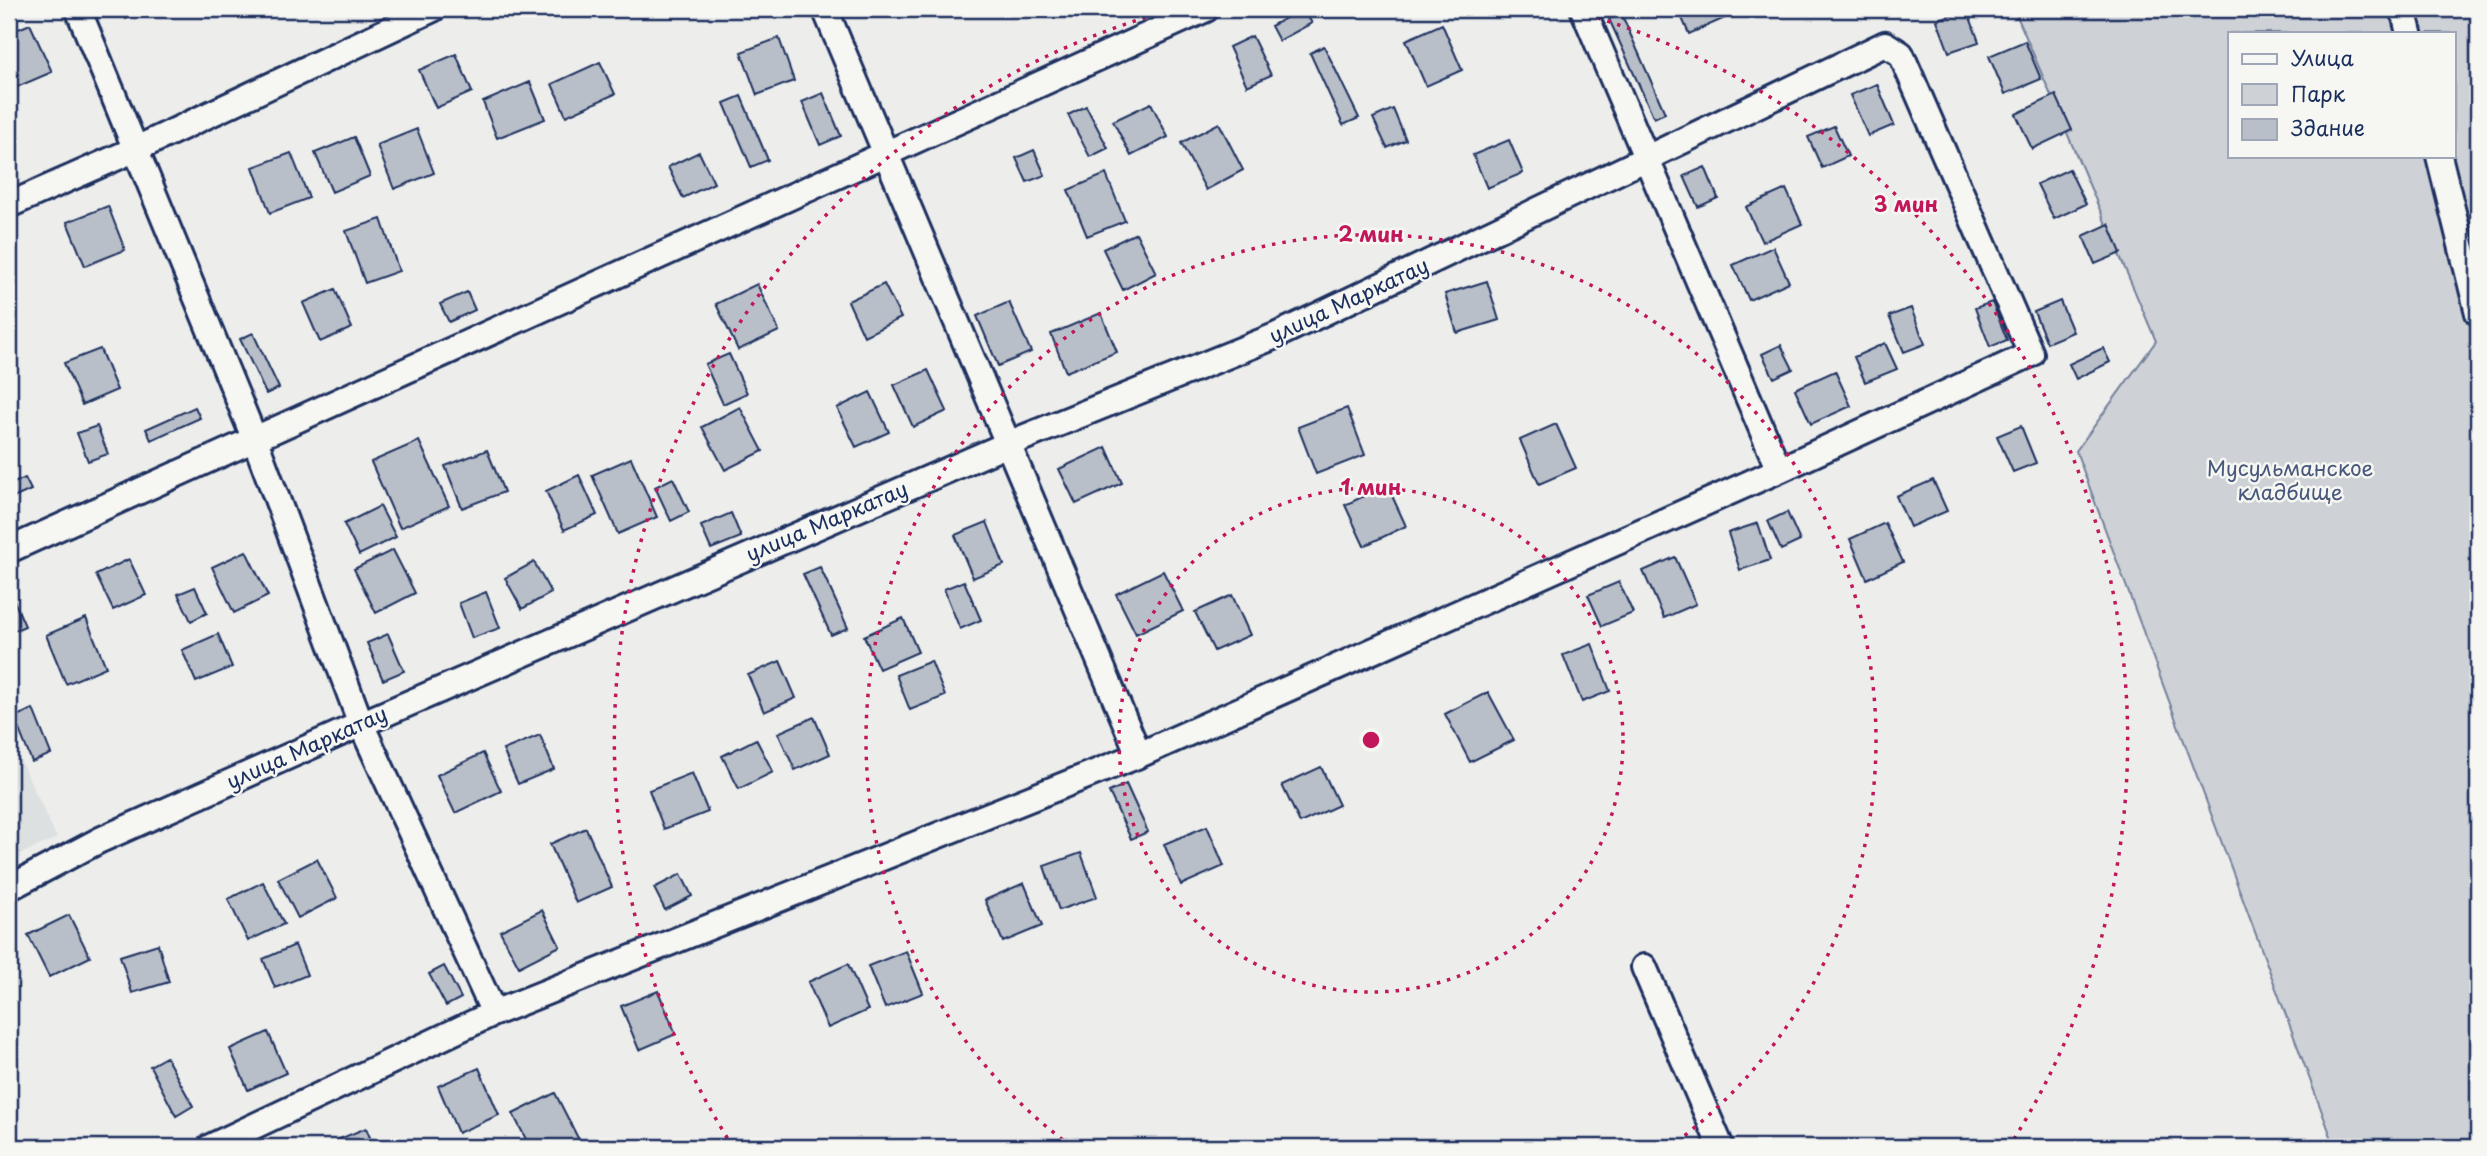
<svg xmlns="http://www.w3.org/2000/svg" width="2487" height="1156" viewBox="0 0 2487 1156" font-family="'Playpen Sans',sans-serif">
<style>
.built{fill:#dde0e1}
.green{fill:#ced2d7;stroke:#74809a;stroke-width:2;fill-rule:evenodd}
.building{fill:#b9bfc8;stroke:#1b2f5e;stroke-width:2}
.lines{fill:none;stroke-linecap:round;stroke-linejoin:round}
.street-casing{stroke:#1b2f5e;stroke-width:30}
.street{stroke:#f6f6f2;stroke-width:24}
.ring{fill:none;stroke:#c2185b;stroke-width:3.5;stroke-dasharray:3.5 7}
.labels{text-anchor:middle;stroke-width:5;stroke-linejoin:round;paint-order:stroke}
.street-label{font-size:21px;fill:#1b2f5e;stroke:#f6f6f2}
.park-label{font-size:21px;fill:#48587c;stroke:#f6f6f2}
.centre{fill:#c2185b;stroke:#f6f6f2;stroke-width:3.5}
.ring-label{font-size:21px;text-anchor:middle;font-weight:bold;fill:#c2185b;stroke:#f6f6f2;stroke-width:5;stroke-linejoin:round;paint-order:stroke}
</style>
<rect width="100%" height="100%" fill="#edeeec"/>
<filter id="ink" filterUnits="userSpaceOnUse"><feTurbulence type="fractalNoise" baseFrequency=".0143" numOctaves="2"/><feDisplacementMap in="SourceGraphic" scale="14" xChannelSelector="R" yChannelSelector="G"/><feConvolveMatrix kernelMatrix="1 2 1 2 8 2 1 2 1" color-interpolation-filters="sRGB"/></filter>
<g filter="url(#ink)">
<path class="built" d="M 9,736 L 57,838 L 9,859 L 9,735 Z"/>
<path class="green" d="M 2014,9 L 2478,9 L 2478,1147 L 2335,1147 L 2076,451 L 2156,341 ZM 2230,33 L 2454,33 L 2454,156 L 2230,156 Z"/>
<path class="building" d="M 119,9 L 144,9 L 126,19 Z
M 1302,9 L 1312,23 L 1279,41 L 1271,26 Z
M 1678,9 L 1721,9 L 1725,18 L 1689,34 Z
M 1967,9 L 1979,42 L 1949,52 L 1937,20 Z
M 1621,13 L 1665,113 L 1654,118 L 1609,19 Z
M 30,24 L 52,72 L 10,90 L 9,33 Z
M 1442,24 L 1462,70 L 1426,86 L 1406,40 Z
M 1252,36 L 1271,75 L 1247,86 L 1229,47 Z
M 779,38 L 794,81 L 757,95 L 741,52 Z
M 2025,41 L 2041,79 L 2005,94 L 1989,56 Z
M 1324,46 L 1359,118 L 1343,125 L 1310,53 Z
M 456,54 L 472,92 L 436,108 L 419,70 Z
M 600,62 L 615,94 L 566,116 L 552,84 Z
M 530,82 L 545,119 L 497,138 L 483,102 Z
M 1877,84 L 1894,125 L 1868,136 L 1850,95 Z
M 823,93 L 841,136 L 820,145 L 802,102 Z
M 2056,95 L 2072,130 L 2032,149 L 2016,114 Z
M 741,96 L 768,160 L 751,167 L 724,103 Z
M 1151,103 L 1168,137 L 1131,156 L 1113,121 Z
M 1086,106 L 1108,148 L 1090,157 L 1068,115 Z
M 1393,109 L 1406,140 L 1387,148 L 1373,118 Z
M 1219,123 L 1243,170 L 1206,190 L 1181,143 Z
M 1834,126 L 1848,156 L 1822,168 L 1808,137 Z
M 417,129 L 434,173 L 394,189 L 377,145 Z
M 354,137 L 370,176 L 332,192 L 315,153 Z
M 1509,140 L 1523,173 L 1487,188 L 1473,155 Z
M 1034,150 L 1045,175 L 1027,182 L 1016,158 Z
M 699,152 L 714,183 L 683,198 L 668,167 Z
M 291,153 L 309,198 L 270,213 L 253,167 Z
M 1705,167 L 1718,198 L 1698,207 L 1684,176 Z
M 2069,169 L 2086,204 L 2054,219 L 2037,184 Z
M 1106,174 L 1125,221 L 1087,236 L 1068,190 Z
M 1786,189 L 1802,224 L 1762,242 L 1746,207 Z
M 108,206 L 125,250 L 85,266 L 67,222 Z
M 381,219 L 399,271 L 365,283 L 346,231 Z
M 2109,224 L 2121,253 L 2095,264 L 2083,236 Z
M 1136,233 L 1156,273 L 1123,290 L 1103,249 Z
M 1773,247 L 1789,282 L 1749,300 L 1733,265 Z
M 1487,281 L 1499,320 L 1457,333 L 1445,294 Z
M 757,284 L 779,331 L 738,350 L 716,304 Z
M 884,284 L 901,318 L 864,336 L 848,301 Z
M 335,289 L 352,328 L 320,342 L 303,303 Z
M 467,292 L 475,310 L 449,322 L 440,304 Z
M 2060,301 L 2073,332 L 2047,343 L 2034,312 Z
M 1009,302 L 1031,352 L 998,366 L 977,316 Z
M 1992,302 L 2007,340 L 1990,347 L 1975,308 Z
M 1911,308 L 1925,344 L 1904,352 L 1889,316 Z
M 1101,313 L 1117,352 L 1066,372 L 1051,334 Z
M 253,333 L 279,388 L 266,394 L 240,339 Z
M 1885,343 L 1897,369 L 1865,382 L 1854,357 Z
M 1781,345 L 1793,369 L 1774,378 L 1762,354 Z
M 2103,348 L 2110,362 L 2076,379 L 2069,364 Z
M 100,349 L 117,390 L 82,405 L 64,363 Z
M 729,354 L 747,393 L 723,404 L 705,364 Z
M 928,370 L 947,411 L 913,427 L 894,385 Z
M 1835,371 L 1851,406 L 1811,424 L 1795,389 Z
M 870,392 L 889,432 L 856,447 L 837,408 Z
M 195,407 L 200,418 L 151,440 L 146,429 Z
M 740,407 L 763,451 L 725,470 L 702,427 Z
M 1347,408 L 1365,455 L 1316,474 L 1298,427 Z
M 1556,424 L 1576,468 L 1539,484 L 1520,440 Z
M 97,426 L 108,454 L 88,461 L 77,433 Z
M 2021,426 L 2036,463 L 2013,472 L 1997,436 Z
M 419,441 L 449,506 L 400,528 L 371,462 Z
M 1106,447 L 1122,483 L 1076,504 L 1059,469 Z
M 487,450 L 504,492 L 462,508 L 445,466 Z
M 631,458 L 657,517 L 618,534 L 592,475 Z
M 579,475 L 597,515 L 564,530 L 546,491 Z
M 25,478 L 31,490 L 9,500 L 9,485 Z
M 673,478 L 689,512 L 671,521 L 655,487 Z
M 1933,480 L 1947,511 L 1910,527 L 1896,496 Z
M 1387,485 L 1406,526 L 1364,546 L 1345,505 Z
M 380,506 L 396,537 L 359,555 L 344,524 Z
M 1787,512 L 1800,541 L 1781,550 L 1768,521 Z
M 731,513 L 741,537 L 711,549 L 701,526 Z
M 987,522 L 1004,565 L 973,578 L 955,535 Z
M 1758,523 L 1770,560 L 1740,570 L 1728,533 Z
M 1885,523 L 1903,562 L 1867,579 L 1850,539 Z
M 393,550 L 415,593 L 376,613 L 354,569 Z
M 246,551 L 268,596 L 234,613 L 212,567 Z
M 1675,557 L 1696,604 L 1664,618 L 1643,571 Z
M 129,559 L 146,595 L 113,610 L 96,575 Z
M 534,562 L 551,593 L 522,609 L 505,578 Z
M 820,567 L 848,628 L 831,635 L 803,574 Z
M 1163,571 L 1183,611 L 1136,634 L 1116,594 Z
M 964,581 L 981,620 L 960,629 L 944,589 Z
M 1619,582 L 1633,613 L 1602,626 L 1588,595 Z
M 195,587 L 207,613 L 191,621 L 178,594 Z
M 9,589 L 25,626 L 11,632 L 9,628 Z
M 486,592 L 500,628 L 472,638 L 459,603 Z
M 1232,595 L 1250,635 L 1214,651 L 1195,612 Z
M 86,618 L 106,667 L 66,684 L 46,635 Z
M 903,618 L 918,652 L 879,669 L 864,636 Z
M 218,634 L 232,667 L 196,682 L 182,650 Z
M 388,634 L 404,671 L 383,680 L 367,643 Z
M 1592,644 L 1610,691 L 1582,702 L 1563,655 Z
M 780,661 L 796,698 L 764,712 L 748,675 Z
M 931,661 L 945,696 L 910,710 L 896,675 Z
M 1488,692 L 1514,740 L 1470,762 L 1445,714 Z
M 33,709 L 51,754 L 32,762 L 14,717 Z
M 814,717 L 830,754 L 795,770 L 778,733 Z
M 540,735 L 554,769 L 518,784 L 503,750 Z
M 756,739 L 773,772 L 739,789 L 722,756 Z
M 483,753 L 501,791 L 455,813 L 437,775 Z
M 1321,767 L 1339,805 L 1300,823 L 1282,785 Z
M 692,773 L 708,812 L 664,829 L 649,790 Z
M 1126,784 L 1148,832 L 1131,839 L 1109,792 Z
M 1207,826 L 1224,866 L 1181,885 L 1164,844 Z
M 586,828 L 612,887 L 576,903 L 550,844 Z
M 1081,853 L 1097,897 L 1059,910 L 1044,866 Z
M 317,859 L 337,898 L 298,918 L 278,879 Z
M 681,874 L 692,896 L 665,910 L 654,888 Z
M 263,882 L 284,924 L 248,941 L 228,899 Z
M 1024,883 L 1042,926 L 1003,942 L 985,900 Z
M 542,910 L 560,946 L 519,967 L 500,931 Z
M 69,915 L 90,957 L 49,977 L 28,935 Z
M 158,944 L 169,982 L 132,993 L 120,956 Z
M 295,945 L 307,975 L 275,988 L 263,959 Z
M 906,951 L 923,993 L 885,1008 L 868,966 Z
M 848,964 L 868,1010 L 828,1028 L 808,982 Z
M 444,966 L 461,998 L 446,1006 L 429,974 Z
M 658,991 L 676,1034 L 639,1050 L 621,1006 Z
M 268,1032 L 286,1073 L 248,1090 L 230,1049 Z
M 166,1057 L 193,1106 L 176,1116 L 150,1066 Z
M 479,1068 L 499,1115 L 458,1133 L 438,1086 Z
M 555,1093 L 579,1140 L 564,1147 L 530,1147 L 513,1114 Z
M 366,1128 L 374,1147 L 340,1147 L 337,1140 Z"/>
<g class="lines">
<g class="street-casing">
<path id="street" d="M 78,9 L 255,440 L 361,724 L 494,1013
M 825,9 L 1139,755
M 2403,9 L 2409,33
M 2439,156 L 2478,313
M 9,205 L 136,149 L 433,9
M 9,550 L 1206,9
M 9,888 L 100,840 L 361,724 L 1008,444 L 1273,337 L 1885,44 L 1901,54 L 2031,354 L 1779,470
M 1644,967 L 1721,1147
M 210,1147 L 494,1013 L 1139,755 L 1779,470 L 1583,9"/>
</g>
<use href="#street" class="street"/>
</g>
</g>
<g class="ring">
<circle cx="1371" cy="740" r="252"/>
<path d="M1071 1146A505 505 0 1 1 1671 1146"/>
<path d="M733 1147A757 757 0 0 1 1175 9M1567 9A757 757 0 0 1 2009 1147"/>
</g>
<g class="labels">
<g class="street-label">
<text transform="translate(1349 301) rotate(-25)" y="7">улица Маркатау</text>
<text transform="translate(827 522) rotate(-23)" y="7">улица Маркатау</text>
<text transform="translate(307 748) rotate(-24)" y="7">улица Маркатау</text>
</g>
<g class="park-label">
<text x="2290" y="476">Мусульманское<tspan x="2290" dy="24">кладбище</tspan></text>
</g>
</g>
<circle cx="1371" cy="740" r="10" class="centre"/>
<g class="ring-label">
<text x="1906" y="212">3 мин</text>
<text x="1371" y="242">2 мин</text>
<text x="1371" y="495">1 мин</text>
</g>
<rect width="2487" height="1156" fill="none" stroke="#f6f6f2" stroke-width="35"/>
<rect x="18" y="18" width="2452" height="1121" fill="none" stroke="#1b2f5e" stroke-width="2.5" filter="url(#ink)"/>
<rect x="2228" y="32" width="228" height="126" fill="#f6f6f2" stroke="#9ea6b7" stroke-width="2"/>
<rect x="2242" y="54" width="35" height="10" fill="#f6f6f2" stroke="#9ea6b7" stroke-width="2"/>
<text x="2291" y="66" font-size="21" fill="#1b2f5e">Улица</text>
<rect x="2242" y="84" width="35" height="21" fill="#ced2d7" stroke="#9ea6b7" stroke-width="2"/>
<text x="2291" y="102" font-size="21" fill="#1b2f5e">Парк</text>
<rect x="2242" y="119" width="35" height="21" fill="#b9bfc8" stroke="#9ea6b7" stroke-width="2"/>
<text x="2291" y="136" font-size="21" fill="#1b2f5e">Здание</text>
</svg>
